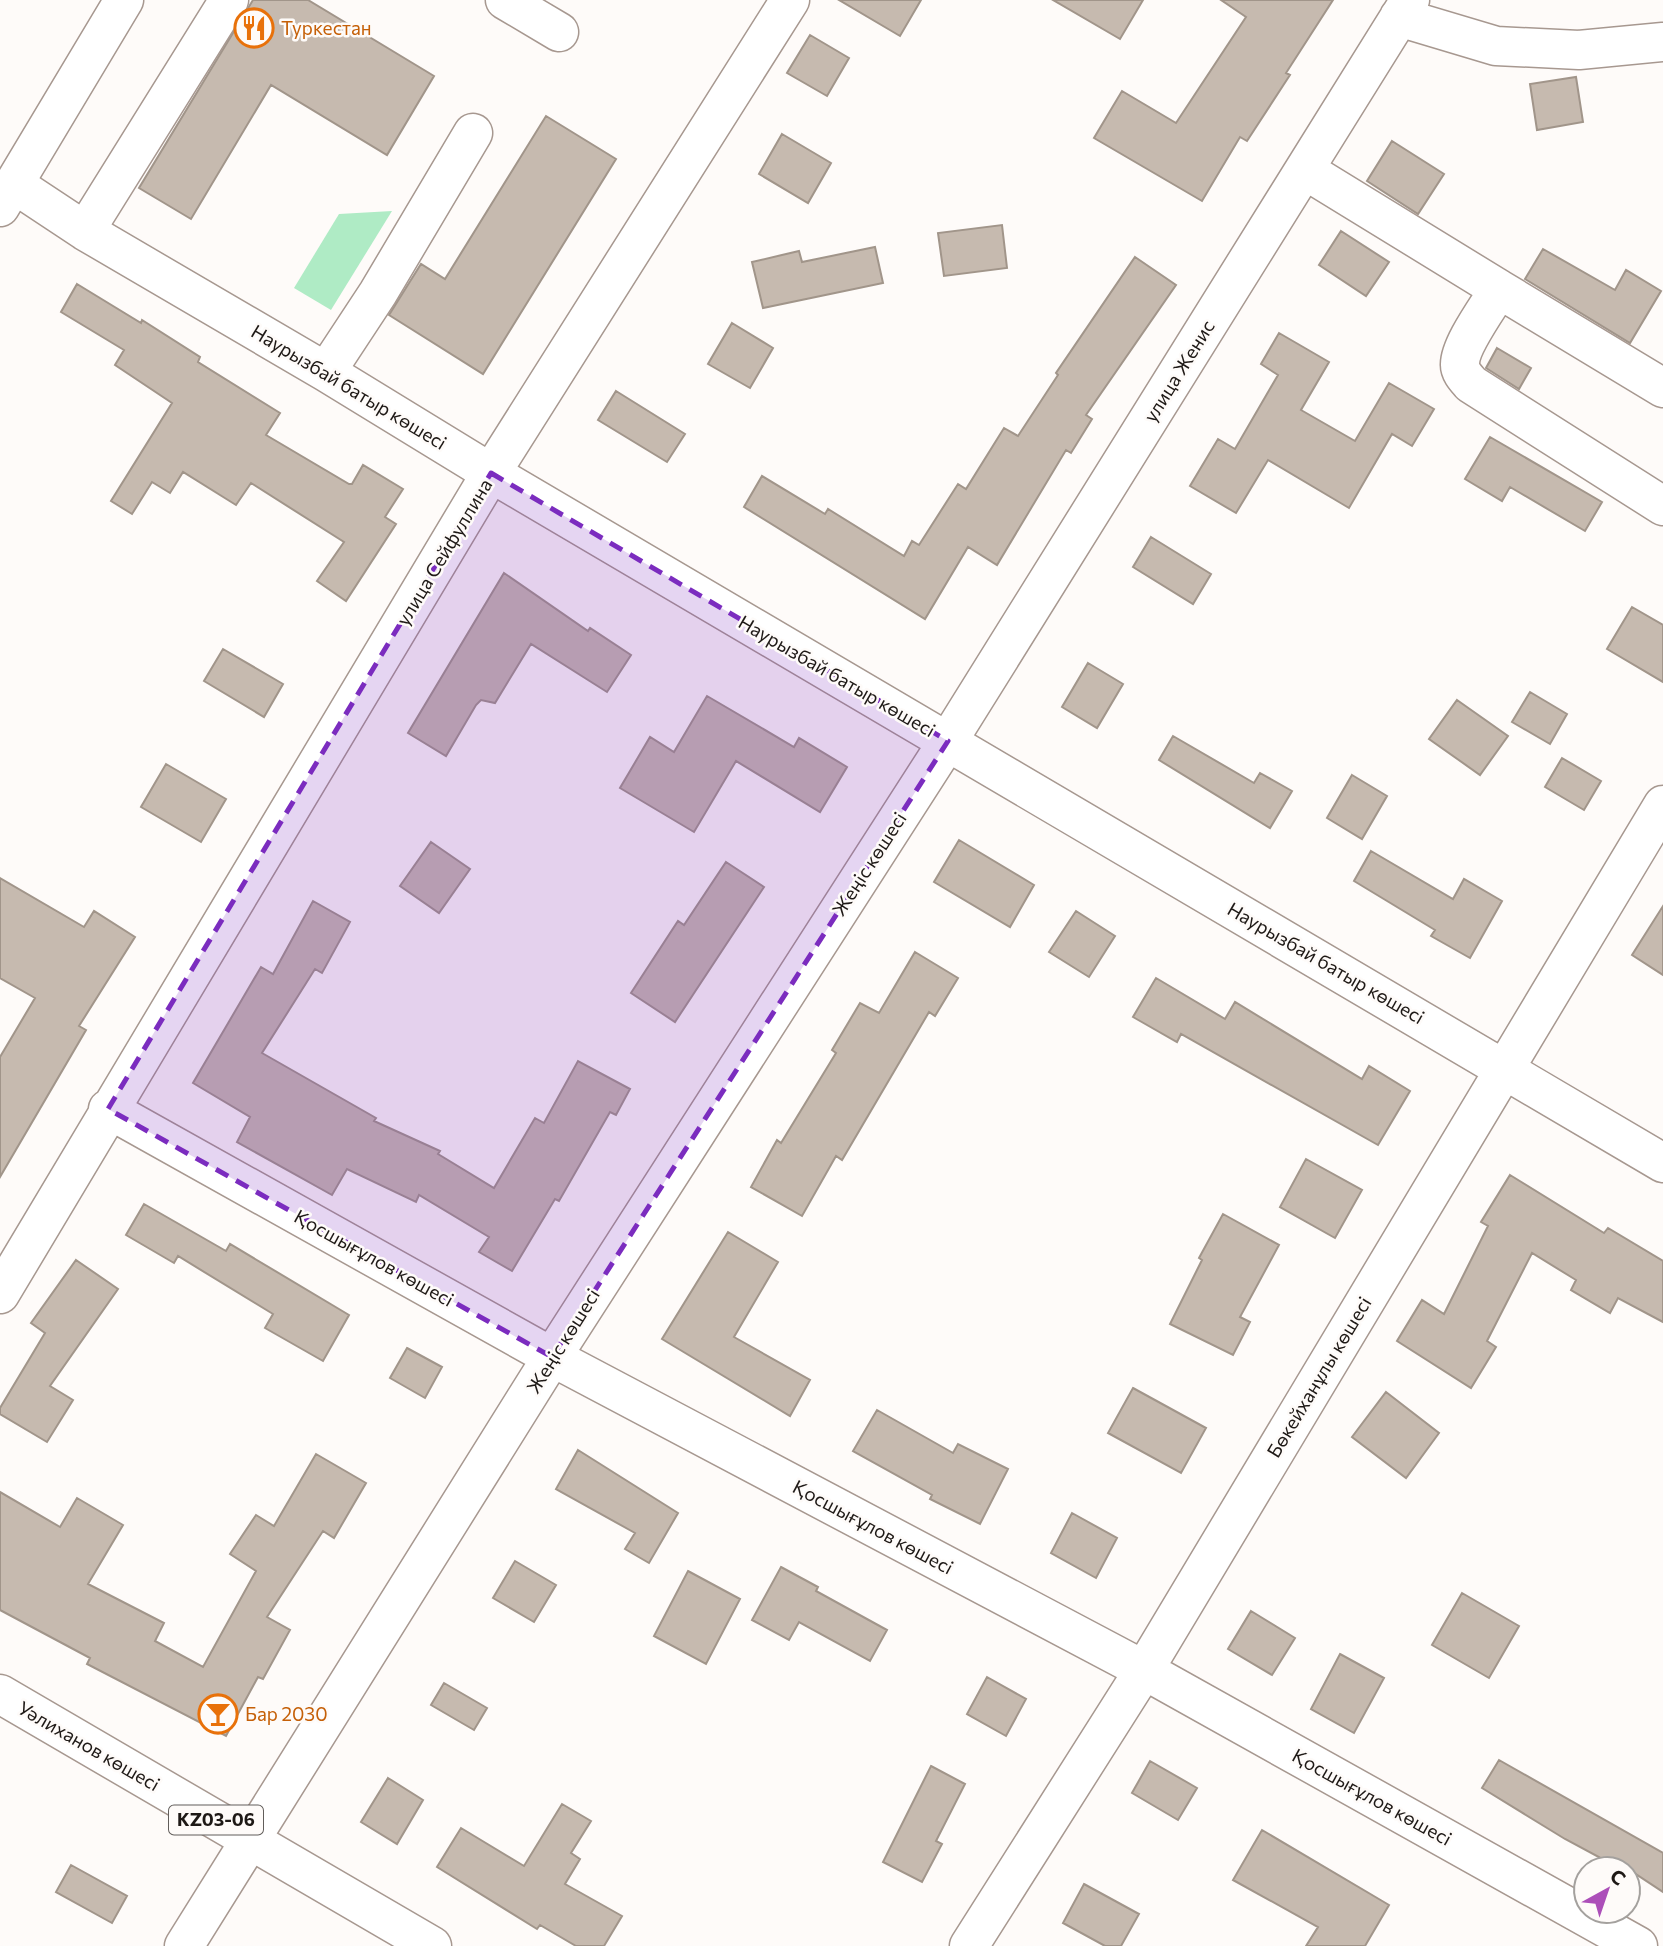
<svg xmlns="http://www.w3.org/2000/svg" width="1663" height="1946" viewBox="0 0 1663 1946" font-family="Commissioner,sans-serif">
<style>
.green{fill:#afebc5}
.building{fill:#c6baaf;stroke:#a1958a;stroke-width:2}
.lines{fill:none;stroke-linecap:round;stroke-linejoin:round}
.minor-casing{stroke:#a79890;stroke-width:41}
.major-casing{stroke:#a79890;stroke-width:41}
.minor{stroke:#fff;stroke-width:38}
.major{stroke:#fff;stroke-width:38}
.marked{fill:#7b2cbf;fill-opacity:0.2;stroke:#7b2cbf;stroke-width:5;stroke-dasharray:14 9;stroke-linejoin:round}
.labels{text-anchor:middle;stroke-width:5;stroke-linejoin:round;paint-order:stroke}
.shield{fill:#fefbf9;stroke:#615d5a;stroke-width:2}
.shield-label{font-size:18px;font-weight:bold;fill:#1e1916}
.food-label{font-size:19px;fill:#c56008;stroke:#fefbf9;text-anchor:start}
.street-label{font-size:19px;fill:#1e1916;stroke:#fefbf9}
</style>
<rect width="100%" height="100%" fill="#fefbf9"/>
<path class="green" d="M 392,211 L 331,310 L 294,288 L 339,214 Z"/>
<path class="building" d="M 253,0 L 308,0 L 434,76 L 387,155 L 271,85 L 191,219 L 139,188 Z
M 839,0 L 921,0 L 900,36 Z
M 1053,0 L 1143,0 L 1120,39 Z
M 1221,0 L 1333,0 L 1286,73 L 1290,75 L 1247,141 L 1240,137 L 1202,201 L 1094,138 L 1122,91 L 1176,123 L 1246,17 Z
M 810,35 L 849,58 L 827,96 L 787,73 Z
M 1576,77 L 1583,122 L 1537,130 L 1530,84 Z
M 546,116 L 616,159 L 483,374 L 389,315 L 421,264 L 445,279 Z
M 782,134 L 831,163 L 808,203 L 759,174 Z
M 1392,141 L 1444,174 L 1418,214 L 1367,181 Z
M 1002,225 L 1007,268 L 944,276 L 938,233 Z
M 1341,231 L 1389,262 L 1366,296 L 1319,265 Z
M 875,247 L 883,283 L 763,308 L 752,262 L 799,251 L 802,262 Z
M 1543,249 L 1615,290 L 1626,270 L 1661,291 L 1630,343 L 1525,279 Z
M 1135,257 L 1176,285 L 1086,415 L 1092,419 L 1071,453 L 1066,450 L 997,565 L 968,547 L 925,619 L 744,507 L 762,476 L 825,514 L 828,509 L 904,556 L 912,541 L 919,545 L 958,484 L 966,489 L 1004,428 L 1018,436 L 1058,375 L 1056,373 Z
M 77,284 L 141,323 L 142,320 L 200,357 L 198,362 L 280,413 L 266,435 L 349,484 L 352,484 L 363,465 L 403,489 L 385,517 L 396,524 L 346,601 L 317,581 L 344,542 L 251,483 L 236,505 L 183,472 L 170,493 L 152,482 L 132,514 L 111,501 L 172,403 L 115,365 L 124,350 L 61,312 Z
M 732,323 L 773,348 L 750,388 L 708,364 Z
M 1279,333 L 1329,362 L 1301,410 L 1355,441 L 1389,383 L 1434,409 L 1412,446 L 1392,434 L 1349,508 L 1268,460 L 1236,513 L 1190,486 L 1218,439 L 1235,449 L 1278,375 L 1261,364 Z
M 1497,348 L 1531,368 L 1519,389 L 1486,368 Z
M 616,391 L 685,434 L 667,462 L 598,420 Z
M 1490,437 L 1602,502 L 1585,531 L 1510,487 L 1502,501 L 1465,479 Z
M 1151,537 L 1211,574 L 1193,604 L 1133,567 Z
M 504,573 L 588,631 L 590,628 L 631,655 L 607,692 L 531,644 L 495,703 L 481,700 L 476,705 L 446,756 L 408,733 Z
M 1632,607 L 1663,625 L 1663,682 L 1607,649 Z
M 223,649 L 283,684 L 264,717 L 204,681 Z
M 1088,663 L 1123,684 L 1097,728 L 1062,707 Z
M 1530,692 L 1567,714 L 1550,744 L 1512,722 Z
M 707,696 L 794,747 L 799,738 L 847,767 L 820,812 L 736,761 L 694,832 L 620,788 L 650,737 L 674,752 Z
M 1457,700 L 1508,736 L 1480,775 L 1429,739 Z
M 1173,736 L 1254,783 L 1260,773 L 1292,791 L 1270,828 L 1159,760 Z
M 1562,758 L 1601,781 L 1584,810 L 1545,787 Z
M 166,764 L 226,799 L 201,842 L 141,807 Z
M 1352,775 L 1387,796 L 1362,839 L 1327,818 Z
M 959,840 L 1034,885 L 1010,927 L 934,882 Z
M 431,842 L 470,869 L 439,913 L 400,886 Z
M 1371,851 L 1453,899 L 1464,879 L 1502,901 L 1470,958 L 1431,936 L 1435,930 L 1354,881 Z
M 726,862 L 764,887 L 675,1022 L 631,993 L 678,921 L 684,925 Z
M 0,878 L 84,927 L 94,911 L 135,937 L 79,1026 L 86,1030 L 0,1177 L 0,1057 L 35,998 L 0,978 Z
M 313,901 L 350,922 L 322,973 L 315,969 L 262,1053 L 376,1118 L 374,1121 L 440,1151 L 438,1154 L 494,1188 L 535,1118 L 544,1123 L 578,1061 L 630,1089 L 616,1115 L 610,1112 L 559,1201 L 555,1199 L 512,1271 L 479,1252 L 489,1237 L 419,1195 L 416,1202 L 347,1169 L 332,1195 L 237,1142 L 250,1117 L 193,1083 L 261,967 L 273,974 Z
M 1663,906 L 1663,975 L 1632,955 Z
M 1076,911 L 1115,936 L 1089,977 L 1049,952 Z
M 915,952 L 958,978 L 935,1016 L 929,1012 L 842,1160 L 836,1156 L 802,1216 L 751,1187 L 777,1140 L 781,1143 L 836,1053 L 832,1050 L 860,1003 L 879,1013 Z
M 1156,978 L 1225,1019 L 1235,1002 L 1362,1079 L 1369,1066 L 1410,1091 L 1378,1145 L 1181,1034 L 1177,1042 L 1133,1017 Z
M 1306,1159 L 1362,1190 L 1335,1238 L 1280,1207 Z
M 1510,1175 L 1604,1233 L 1608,1228 L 1663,1261 L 1663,1322 L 1618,1298 L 1610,1313 L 1571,1290 L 1576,1280 L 1532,1253 L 1487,1341 L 1496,1347 L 1471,1388 L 1397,1341 L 1422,1300 L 1444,1314 L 1488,1226 L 1481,1222 Z
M 144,1204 L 226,1251 L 230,1244 L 349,1315 L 323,1361 L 265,1328 L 273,1314 L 178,1256 L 174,1263 L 126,1235 Z
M 1223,1214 L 1279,1245 L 1240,1317 L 1250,1322 L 1233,1355 L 1170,1324 L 1202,1260 L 1199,1258 Z
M 728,1232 L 778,1262 L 734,1337 L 810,1380 L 790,1416 L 662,1339 Z
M 76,1260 L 118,1289 L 50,1386 L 73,1400 L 47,1442 L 0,1414 L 0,1408 L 45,1333 L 31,1323 Z
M 407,1348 L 442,1367 L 425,1398 L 390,1378 Z
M 1133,1388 L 1206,1428 L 1181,1473 L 1108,1433 Z
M 1386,1392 L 1439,1433 L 1406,1478 L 1352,1437 Z
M 877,1410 L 953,1453 L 958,1444 L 1008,1469 L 980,1524 L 930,1499 L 932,1495 L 853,1451 Z
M 578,1450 L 678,1513 L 649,1563 L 625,1549 L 635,1533 L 556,1489 Z
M 316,1454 L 366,1483 L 334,1538 L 323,1531 L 267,1617 L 290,1630 L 263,1679 L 258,1677 L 226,1736 L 87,1664 L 90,1658 L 0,1610 L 0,1492 L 60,1527 L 77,1498 L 123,1525 L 88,1584 L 164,1623 L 155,1641 L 203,1667 L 256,1571 L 230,1554 L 256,1515 L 274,1526 Z
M 1072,1513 L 1117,1538 L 1096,1578 L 1051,1553 Z
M 515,1561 L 556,1585 L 534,1622 L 493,1598 Z
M 781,1567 L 818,1587 L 816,1591 L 887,1630 L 870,1661 L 799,1622 L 789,1640 L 752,1620 Z
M 688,1571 L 740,1599 L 706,1664 L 654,1636 Z
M 1462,1593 L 1519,1626 L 1489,1678 L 1432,1645 Z
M 1251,1611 L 1295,1638 L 1272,1675 L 1228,1649 Z
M 1340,1654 L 1384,1678 L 1354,1733 L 1311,1709 Z
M 987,1677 L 1026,1699 L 1006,1736 L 967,1714 Z
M 444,1683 L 487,1708 L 474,1730 L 431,1705 Z
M 1499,1760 L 1663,1853 L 1663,1892 L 1628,1869 L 1608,1862 L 1565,1839 L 1482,1788 Z
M 1150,1761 L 1197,1788 L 1178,1820 L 1132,1793 Z
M 931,1766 L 965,1784 L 936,1841 L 942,1844 L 922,1882 L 883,1862 Z
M 388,1778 L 423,1800 L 397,1844 L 361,1822 Z
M 562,1804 L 591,1821 L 571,1853 L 580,1859 L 565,1884 L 622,1916 L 604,1946 L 576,1946 L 540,1925 L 537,1929 L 437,1867 L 461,1828 L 524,1866 Z
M 1262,1830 L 1389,1905 L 1365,1946 L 1306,1946 L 1318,1927 L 1233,1880 Z
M 71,1865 L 127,1896 L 112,1923 L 56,1892 Z
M 1084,1884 L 1139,1914 L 1121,1946 L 1105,1946 L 1063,1923 Z"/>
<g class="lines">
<g class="minor-casing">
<path id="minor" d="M 505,0 L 559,32
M 1399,17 L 1496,46 L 1579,50 L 1663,42
M 1305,170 L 1499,289 C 1489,306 1459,346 1460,365 C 1460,372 1466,378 1471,384 L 1663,506
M 14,184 L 85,231 L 326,372 L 491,473 L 1663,1163
M 85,231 L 229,0
M 1499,289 L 1663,388
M 326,372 L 378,293 L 473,133
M 108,1109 L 552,1357 L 1144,1670 L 1638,1946
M 0,1294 L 491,473 L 790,0
M 184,1946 L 552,1357 L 948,741 L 1410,0
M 969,1946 L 1144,1670 L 1663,805"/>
</g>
<g class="major-casing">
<path id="major" d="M 0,207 L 124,0
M 0,1694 L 432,1946"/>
</g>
<use href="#minor" class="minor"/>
<use href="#major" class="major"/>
</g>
<path class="marked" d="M 491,473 L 948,741 L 552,1357 L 108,1109 Z"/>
<defs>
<g id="restaurant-ring" transform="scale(2.0125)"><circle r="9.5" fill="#fefbf9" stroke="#e8710a" stroke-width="1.5"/><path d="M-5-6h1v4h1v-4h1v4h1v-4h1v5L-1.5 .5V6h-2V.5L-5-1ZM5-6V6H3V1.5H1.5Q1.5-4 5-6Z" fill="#e8710a"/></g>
<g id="bar-ring" transform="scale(2.0125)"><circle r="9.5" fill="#fefbf9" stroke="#e8710a" stroke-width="1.5"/><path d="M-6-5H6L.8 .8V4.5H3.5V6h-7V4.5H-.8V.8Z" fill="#e8710a"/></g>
</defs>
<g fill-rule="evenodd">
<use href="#restaurant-ring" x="254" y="28"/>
<use href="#bar-ring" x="218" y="1714"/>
</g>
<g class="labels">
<rect class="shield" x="169" y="1805.5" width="94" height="29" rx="5"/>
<g class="shield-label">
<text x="216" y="1826">KZ03-06</text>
</g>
<g class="food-label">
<text x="281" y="35">Туркестан</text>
<text x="245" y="1721">Бар 2030</text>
</g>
<g class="street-label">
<text transform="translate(1179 371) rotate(-58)" y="7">улица Женис</text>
<text transform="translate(349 387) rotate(31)" y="7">Наурызбай батыр көшесі</text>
<text transform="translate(444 552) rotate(-59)" y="7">улица Сейфуллина</text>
<text transform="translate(837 676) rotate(30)" y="7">Наурызбай батыр көшесі</text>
<text transform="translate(869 864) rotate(-57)" y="7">Жеңіс көшесі</text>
<text transform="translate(1326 963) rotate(30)" y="7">Наурызбай батыр көшесі</text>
<text transform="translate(374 1258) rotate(29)" y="7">Қосшығұлов көшесі</text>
<text transform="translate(563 1341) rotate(-58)" y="7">Жеңіс көшесі</text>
<text transform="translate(1319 1377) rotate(-59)" y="7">Бөкейханұлы көшесі</text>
<text transform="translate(873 1527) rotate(28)" y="7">Қосшығұлов көшесі</text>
<text transform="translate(89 1746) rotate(30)" y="7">Уәлиханов көшесі</text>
<text transform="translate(1372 1797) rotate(29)" y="7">Қосшығұлов көшесі</text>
</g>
</g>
<g transform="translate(1607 1890) rotate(40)"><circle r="33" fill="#fefbf9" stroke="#a4a19e" stroke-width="2"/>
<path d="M0-5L12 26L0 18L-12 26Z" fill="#ac4fb9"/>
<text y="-10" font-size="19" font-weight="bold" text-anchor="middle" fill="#1e1916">С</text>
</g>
</svg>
